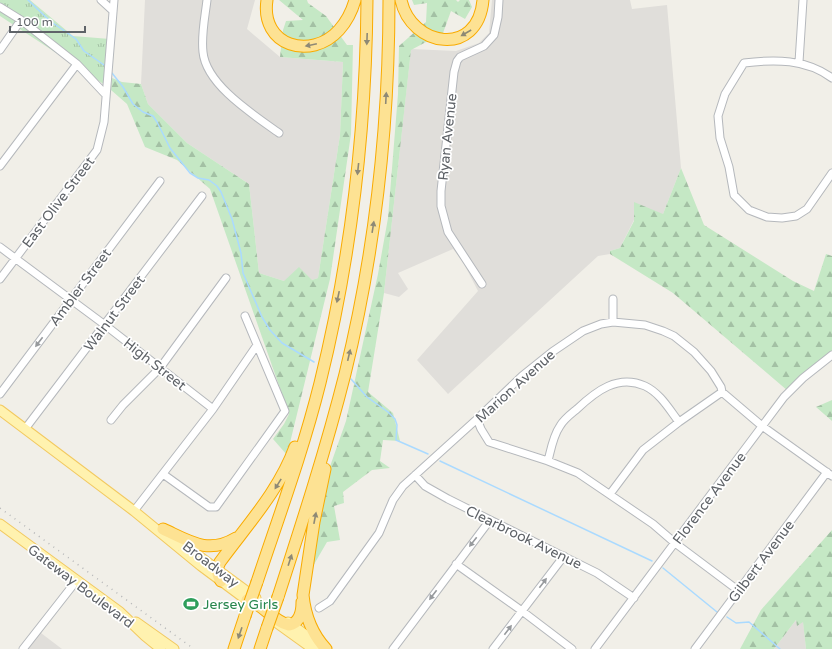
<svg xmlns="http://www.w3.org/2000/svg" width="832" height="649" viewBox="0 0 832 649" font-family="'Varela Round',sans-serif">
<style>
.industrial{fill:#e0deda}
.forest{fill:url(#forest-firs)}
.park{fill:url(#park-tufts)}
.lines{fill:none;stroke-linecap:round;stroke-linejoin:round}
.stream{stroke:#aadaff;stroke-width:1.5}
.minor-casing{stroke:#b5b8bc;stroke-width:9}
.major-casing{stroke:#f2c960;stroke-width:11}
.highway-casing{stroke:#f9ab00;stroke-width:13}
.minor{stroke:#fff;stroke-width:7}
.major{stroke:#fff2af;stroke-width:9}
.highway{stroke:#fde293;stroke-width:11}
.rail{stroke:#b6b7b8;stroke-width:1.5;stroke-dasharray:1 5;stroke-linecap:butt}
.highway-bridge-casing{stroke:#f9ab00;stroke-width:13;stroke-linecap:butt}
.highway-bridge{stroke:#fde293;stroke-width:11}
.oneway{fill:#8e8975}
.oneway2{fill:#979a9d}
.labels{text-anchor:middle;stroke-width:3.5;stroke-linejoin:round;paint-order:stroke}
.street-label{font-size:14px;fill:#5f6368;stroke:#fff}
.leisure-label{font-size:14px;fill:#27864d;stroke:#fff;text-anchor:start}
</style>
<defs>
<pattern id="forest-firs" width="22" height="20" patternUnits="userSpaceOnUse"><rect width="22" height="20" fill="#c5e8c5"/><path d="M5 1l3.5 6h-7zM16 11l3.5 6h-7z" fill="#a3c0a4"/></pattern>
<pattern id="park-tufts" width="24" height="20" patternUnits="userSpaceOnUse"><rect width="24" height="20" fill="#c5e8c5"/><path d="M3 7l-1-3M5 7V3M7 7l1-3M15 17l-1-3M17 17v-4M19 17l1-3" fill="none" stroke="#a3c0a4"/></pattern>
</defs>
<rect width="100%" height="100%" fill="#f1efe8"/>
<path class="industrial" d="M 145,0 L 255,0 L 247,29 L 280,57 L 343,62 L 340,135 L 318,278 L 312,280 L 284,281 L 259,273 L 249,184 L 187,143 L 148,104 L 141,84 Z
M 492,0 L 630,0 L 632,9 L 667,5 L 681,168 L 663,214 L 634,220 L 620,248 L 610,251 L 610,254 L 598,256 L 448,394 L 417,360 L 478,291 L 463,262 L 453,249 L 398,273 L 408,289 L 399,297 L 384,293 L 411,49 L 456,51 L 479,43 L 489,33 Z
M 796,620 L 803,621 L 806,649 L 774,649 Z
M 37,630 L 62,649 L 20,649 Z"/>
<path class="forest" d="M 279,0 L 307,0 L 308,3 L 326,16 L 347,45 L 353,45 L 351,134 L 330,279 L 287,455 L 273,439 L 284,424 L 289,414 L 210,189 L 177,160 L 145,147 L 127,104 L 111,90 L 112,78 L 122,82 L 141,84 L 148,104 L 187,143 L 249,184 L 259,273 L 284,281 L 299,267 L 312,280 L 318,278 L 340,135 L 343,62 L 280,57 L 283,30 L 286,21 L 303,20 Z
M 412,0 L 456,0 L 458,2 L 460,0 L 469,0 L 472,7 L 465,19 L 451,11 L 443,33 L 411,50 L 384,293 L 368,392 L 393,413 L 400,441 L 383,440 L 380,461 L 390,468 L 372,470 L 343,492 L 344,503 L 334,506 L 340,540 L 327,542 L 309,573 L 327,475 L 346,421 L 378,274 L 388,218 L 398,94 L 399,46 L 426,22 L 427,3 L 414,5 Z
M 681,168 L 704,225 L 793,281 L 814,291 L 826,254 L 832,256 L 832,354 L 788,391 L 673,293 L 610,254 L 610,251 L 620,248 L 634,221 L 634,202 L 663,214 Z
M 832,400 L 832,421 L 816,407 Z
M 832,530 L 832,649 L 806,649 L 803,622 L 797,626 L 796,620 L 774,649 L 740,649 L 761,610 Z"/>
<path class="park" d="M 0,0 L 30,0 L 73,36 L 110,39 L 105,85 L 0,16 Z"/>
<g class="lines">
<path class="stream" d="M 28,0 L 50,21 L 76,39 L 84,51 L 104,65
M 112,73 L 123,87 L 133,104 L 143,112 L 153,116 L 157,122 L 170,148 L 190,173 L 198,178 L 209,180 L 217,186 L 221,192 L 232,219 L 241,253 L 243,273 L 262,317 L 270,330 L 282,343 L 314,362
M 351,379 L 367,397 L 388,412 L 395,419 L 397,425 L 396,440 L 428,454
M 440,461 L 652,561
M 663,568 L 717,612
M 727,617 L 736,623 L 749,622 L 780,649"/>
<g class="minor-casing">
<path id="minor" d="M 101,0 L 113,11
M 207,0 C 205,17 201,35 203,52 C 206,85 254,115 279,133
M 0,7 L 21,20 L 77,64 L 106,95
M 0,50 L 21,20
M 799,62 L 803,0
M 832,78 C 806,59 775,59 744,63 L 725,94 L 718,116 L 720,138 L 729,167 L 734,195 L 749,210 L 767,217 L 782,218 L 796,216 L 807,209 L 832,173
M 0,166 L 77,64
M 0,247 L 105,325 L 213,409
M 0,279 L 97,150 L 104,122 L 114,0
M 482,284 L 448,232 L 441,206 L 441,191 L 454,72 L 457,61 L 460,57 L 484,46 L 494,35 L 498,17 L 499,0
M 613,299 L 613,322
M 0,394 L 160,181
M 477,419 L 481,429 L 489,442 L 548,461 L 578,473 L 653,524 L 675,543 L 739,591
M 111,420 L 123,405 L 160,368 L 226,278
M 25,429 L 202,196
M 548,461 C 551,449 553,436 560,426 C 564,419 571,414 577,409 C 596,391 618,374 645,386 C 660,393 669,409 679,422
M 163,474 L 209,507 L 216,507 L 285,411 L 245,316
M 415,475 L 425,486 L 448,499 L 597,573 L 634,598
M 610,494 L 643,450 L 679,422 L 722,392
M 134,511 L 213,409 L 257,345
M 456,564 L 522,611 L 572,649
M 319,608 L 330,601 L 379,533 L 393,500 L 403,486 L 477,419 L 522,376 L 552,352 L 583,331 L 601,324 L 613,322 L 645,325 L 663,331 L 674,336 L 694,352 L 711,371 L 721,387 L 722,392 L 762,426 L 832,476
M 23,649 L 77,580
M 393,649 L 490,520
M 493,649 L 564,556
M 595,649 L 784,397 L 803,378 L 832,355
M 695,649 L 827,472"/>
</g>
<g class="major-casing">
<path id="major" d="M 0,410 L 134,511 L 201,566 L 252,604
M 0,524 L 120,612 L 145,636 L 161,649
M 180,542 L 256,598
M 136,622 L 174,649
M 288,622 L 322,647
M 277,623 L 313,649"/>
</g>
<g class="highway-casing">
<path id="highway" d="M 267,0 C 260,46 311,61 339,30 C 347,21 352,11 355,0
M 401,0 C 411,47 478,58 483,0
M 325,469 L 314,522 L 303,595 C 305,615 312,634 326,649
M 163,529 C 189,541 208,555 236,538
M 221,581 C 217,574 216,569 220,562 C 247,525 279,491 295,447
M 257,582 C 279,516 303,451 320,383 C 351,258 366,129 367,0
M 278,597 C 302,523 326,449 345,374 C 375,252 389,125 389,0
M 247,600 C 263,603 273,622 289,625 C 300,623 302,612 302,602
M 234,649 L 245,616
M 260,649 L 267,628"/>
</g>
<use href="#minor" class="minor"/>
<use href="#major" class="major"/>
<use href="#highway" class="highway"/>
<path class="rail" d="M 0,508 L 194,649"/>
<g class="highway-bridge-casing">
<path id="highway-bridge" d="M 245,616 L 257,582
M 267,628 L 278,597"/>
</g>
<use href="#highway-bridge" class="highway-bridge"/>
</g>
<defs><path id="oneway-solid" d="M-6-.8H1V-3.2L6.5 0L1 3.2V.8H-6Z"/></defs>
<g class="oneway">
<use href="#oneway-solid" transform="translate(466 33) rotate(150)"/>
<use href="#oneway-solid" transform="translate(367 39) rotate(92)"/>
<use href="#oneway-solid" transform="translate(311 45) rotate(168)"/>
<use href="#oneway-solid" transform="translate(386 98) rotate(-87)"/>
<use href="#oneway-solid" transform="translate(358 169) rotate(96)"/>
<use href="#oneway-solid" transform="translate(373 227) rotate(-81)"/>
<use href="#oneway-solid" transform="translate(338 297) rotate(102)"/>
<use href="#oneway-solid" transform="translate(349 355) rotate(-77)"/>
<use href="#oneway-solid" transform="translate(278 484) rotate(122)"/>
<use href="#oneway-solid" transform="translate(315 518) rotate(-79)"/>
<use href="#oneway-solid" transform="translate(290 560) rotate(-72)"/>
<use href="#oneway-solid" transform="translate(240 633) rotate(109)"/>
</g>
<g class="oneway2">
<use href="#oneway-solid" transform="translate(39 342) rotate(127)"/>
<use href="#oneway-solid" transform="translate(473 542) rotate(128)"/>
<use href="#oneway-solid" transform="translate(543 583) rotate(-53)"/>
<use href="#oneway-solid" transform="translate(433 595) rotate(127)"/>
<use href="#oneway-solid" transform="translate(508 630) rotate(-53)"/>
</g>
<defs>
<g id="stadium-bare" transform="scale(1.2)"><path d="M0-5a6.5 5 0 1 0 0 10a6.5 5 0 1 0 0-10ZM-3.5-1.8h7v3.6h-7Z" fill="#2e9e5b" stroke="#fff" stroke-width="2.5" paint-order="stroke"/></g>
</defs>
<g fill-rule="evenodd">
<use href="#stadium-bare" x="191" y="604"/>
</g>
<g class="labels">
<g class="street-label">
<text transform="translate(447 137) rotate(-84)" y="5">Ryan Avenue</text>
<text transform="translate(58 202) rotate(-53)" y="5">East Olive Street</text>
<text transform="translate(80 287) rotate(-53)" y="5">Ambler Street</text>
<text transform="translate(114 313) rotate(-53)" y="5">Walnut Street</text>
<text transform="translate(155 364) rotate(38)" y="5">High Street</text>
<text transform="translate(515 386) rotate(-42)" y="5">Marion Avenue</text>
<text transform="translate(709 498) rotate(-53)" y="5">Florence Avenue</text>
<text transform="translate(524 537) rotate(26)" y="5">Clearbrook Avenue</text>
<text transform="translate(761 561) rotate(-53)" y="5">Gilbert Avenue</text>
<text transform="translate(211 564) rotate(37)" y="5">Broadway</text>
<text transform="translate(81 586) rotate(37)" y="5">Gateway Boulevard</text>
</g>
<g class="leisure-label">
<text x="203" y="609">Jersey Girls</text>
</g>
</g>
<path d="M10 26v6h75v-6" fill="none" stroke="#5f6368" stroke-width="2"/>
<text x="16" y="26" font-size="12" fill="#5f6368" stroke="#ffffff" stroke-width="3" paint-order="stroke">100 m</text>
</svg>
